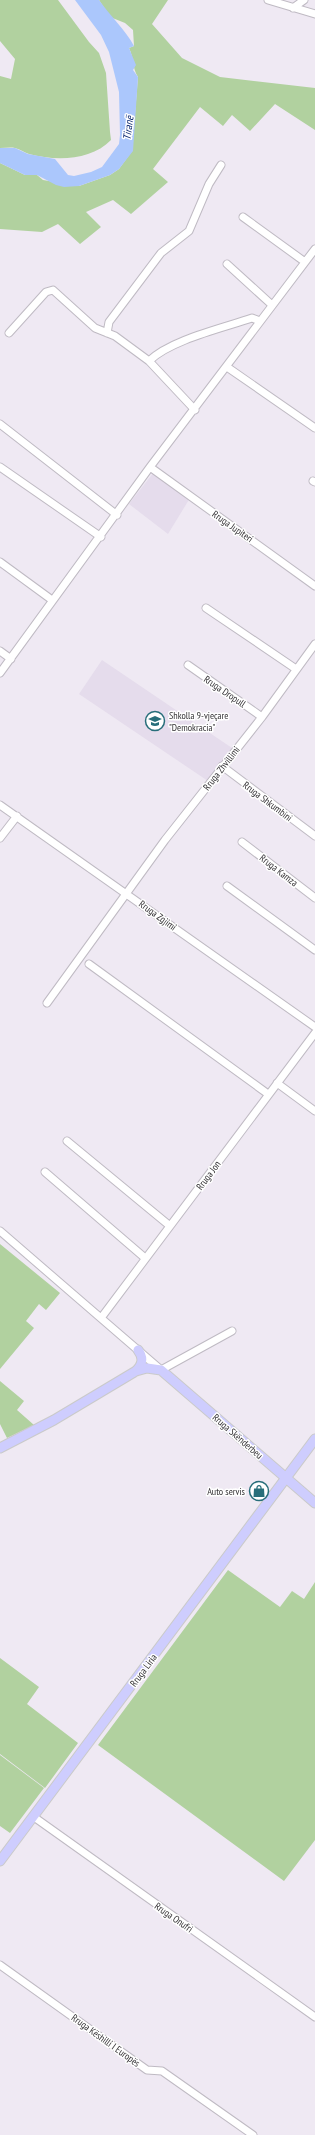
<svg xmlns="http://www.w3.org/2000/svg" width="315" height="2135" viewBox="0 0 315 2135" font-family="'PT Sans Narrow',sans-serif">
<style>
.built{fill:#e5dcec}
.green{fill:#b1d19f}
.water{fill:#abc7fc}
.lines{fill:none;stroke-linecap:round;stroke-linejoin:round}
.minor-casing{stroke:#bfbac3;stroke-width:9}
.major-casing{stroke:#cacaca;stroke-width:11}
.minor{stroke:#fff;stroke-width:7}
.major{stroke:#cecdfe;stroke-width:9}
.labels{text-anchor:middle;stroke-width:3;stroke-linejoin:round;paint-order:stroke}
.street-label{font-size:10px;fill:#343235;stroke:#fff}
.poi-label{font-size:10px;fill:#343235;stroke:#fff;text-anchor:start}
.water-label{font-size:11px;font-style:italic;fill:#07256e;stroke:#fff}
</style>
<rect width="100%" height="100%" fill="#efe9f3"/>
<path class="built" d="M 154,472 L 190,498 L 168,534 L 129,504 Z
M 102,660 L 232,748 L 208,781 L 79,694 Z"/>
<path class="green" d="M 0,0 L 58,0 L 89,42 L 99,53 L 106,73 L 110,132 L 111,140 C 91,161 55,161 29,154 C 25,153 20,149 15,148 C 11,147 5,148 0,148 L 0,76 L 11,79 L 15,59 L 0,41 Z
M 99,0 L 168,0 L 152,24 L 182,58 L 220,77 L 315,88 L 315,130 L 275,104 L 250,131 L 232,115 L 223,126 L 200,107 L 153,169 L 168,182 L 131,214 L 113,200 L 86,212 L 101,227 L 80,244 L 58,224 L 42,232 L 0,229 L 0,163 L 25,175 L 37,175 L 43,180 L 79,186 L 110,175 L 119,169 L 132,151 L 138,77 C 132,68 134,58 129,48 L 134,46 L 133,30 L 125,23 L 110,17 Z
M 0,1244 L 60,1293 L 46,1310 L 39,1304 L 26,1321 L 34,1328 L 0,1369 Z
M 0,1381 L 24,1401 L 17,1410 L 34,1425 L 7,1438 L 0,1424 Z
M 228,1570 L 280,1607 L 292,1591 L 304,1599 L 315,1582 L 315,1840 L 284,1881 L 98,1745 Z
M 0,1658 L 39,1687 L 27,1704 L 78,1743 L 45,1788 L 0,1754 Z
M 0,1755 L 44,1788 L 10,1833 L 0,1826 Z"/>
<path class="water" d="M 75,0 L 99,0 C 110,16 125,29 134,46 L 129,48 L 136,65 L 133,70 L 138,77 L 133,151 L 119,169 L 110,175 L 79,186 L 64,187 L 56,185 L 37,175 L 25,175 L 0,163 L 0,148 L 15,148 L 28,154 L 55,159 L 68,175 L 74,176 L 91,172 L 102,167 L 119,144 L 120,135 L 119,92 L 109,52 L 101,35 Z"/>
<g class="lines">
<g class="minor-casing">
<path id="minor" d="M 268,0 L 315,14
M 293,8 L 304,0
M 243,217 L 305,262
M 227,264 L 272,305
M 9,333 L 46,292 L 53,290 L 95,328 L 115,336 L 149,361 L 195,410
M 107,333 L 109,322 L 161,253 L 189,231 L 209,184 L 221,165
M 149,361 C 170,340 223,328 252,318 L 260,321
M 227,367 L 315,428
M 0,424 L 117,515
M 0,467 L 101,537
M 150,467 L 315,586
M 313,481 L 315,482
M 0,562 L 52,600
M 206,608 L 296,669
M 0,651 L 11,659
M 188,665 L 262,717
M 0,673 L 150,467 L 315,249
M 222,766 L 315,836
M 0,805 L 315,1027
M 0,838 L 17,816
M 242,842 L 315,898
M 227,886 L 315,950
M 89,964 L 268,1094
M 47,1003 L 165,840 L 262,717 L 315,644
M 277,1083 L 315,1111
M 67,1141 L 170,1226
M 45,1172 L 145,1258
M 0,1231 L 161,1370 L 232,1331
M 101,1318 L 315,1033
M 34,1817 L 315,2017
M 0,1965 L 147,2070 L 162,2071 L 253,2135"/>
</g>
<g class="major-casing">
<path id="major" d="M 136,1371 C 143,1364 144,1358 138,1350
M 0,1448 L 54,1420 L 136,1371 L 147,1368 L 161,1370 L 315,1503
M 0,1861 L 315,1439"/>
</g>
<use href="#minor" class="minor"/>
<use href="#major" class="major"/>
</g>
<defs>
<g id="school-ring" transform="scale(1)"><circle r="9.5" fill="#fff" stroke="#276e7a" stroke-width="1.5"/><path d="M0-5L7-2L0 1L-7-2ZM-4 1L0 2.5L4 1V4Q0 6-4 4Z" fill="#276e7a"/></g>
<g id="shop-ring" transform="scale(1)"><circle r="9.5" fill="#fff" stroke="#276e7a" stroke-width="1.5"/><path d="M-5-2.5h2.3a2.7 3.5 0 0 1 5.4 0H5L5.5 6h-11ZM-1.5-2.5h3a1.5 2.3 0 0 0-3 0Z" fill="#276e7a"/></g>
</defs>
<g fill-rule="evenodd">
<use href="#school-ring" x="155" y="721"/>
<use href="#shop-ring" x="259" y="1491"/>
</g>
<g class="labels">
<g class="street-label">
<text transform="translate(233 526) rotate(35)" y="4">Rruga Jupiteri</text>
<text transform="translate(225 691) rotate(34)" y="4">Rruga Dropull</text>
<text transform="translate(221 768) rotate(-52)" y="4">Rruga Zhvillimi</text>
<text transform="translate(268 801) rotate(37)" y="4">Rruga Shkumbini</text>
<text transform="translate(279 870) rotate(38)" y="4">Rruga Kamza</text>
<text transform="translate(158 915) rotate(36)" y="4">Rruga Zgjimi</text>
<text transform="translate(208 1175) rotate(-53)" y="4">Rruga Jon</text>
<text transform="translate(238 1436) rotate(41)" y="4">Rruga Skënderbeu</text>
<text transform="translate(143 1670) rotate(-53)" y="4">Rruga Liria</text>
<text transform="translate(174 1917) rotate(35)" y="4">Rruga Onufri</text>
<text transform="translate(106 2040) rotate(36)" y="4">Rruga Këshilli I Europës</text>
</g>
<g class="poi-label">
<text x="169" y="719">Shkolla 9-vjeçare<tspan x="169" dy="12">"Demokracia"</tspan></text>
<text x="245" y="1495" text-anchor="end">Auto servis</text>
</g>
<g class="water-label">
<text transform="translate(128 128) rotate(-83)" y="4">Tiranë</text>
</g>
</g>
</svg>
